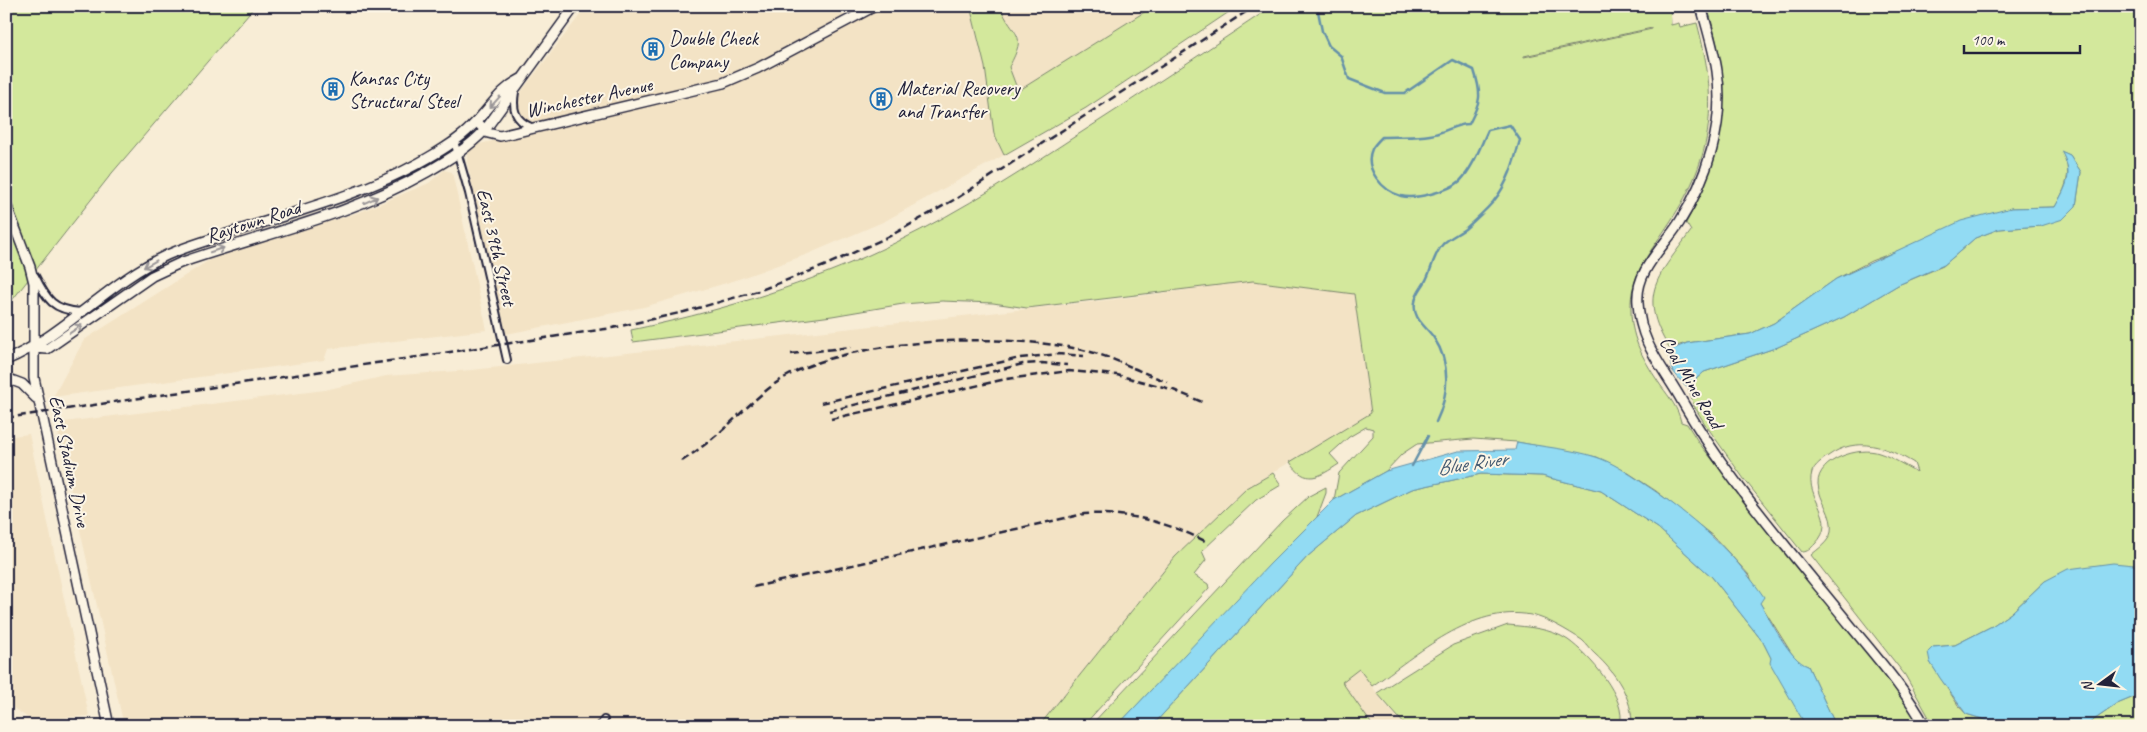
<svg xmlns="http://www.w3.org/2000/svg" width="2147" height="732" viewBox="0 0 2147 732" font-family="Caveat,sans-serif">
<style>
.built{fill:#f3e3c5}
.green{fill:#d3e89c;stroke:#7a856c;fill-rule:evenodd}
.water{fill:#92dbf3;stroke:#6591a9}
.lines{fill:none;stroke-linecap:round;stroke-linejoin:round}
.stream{stroke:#6591a9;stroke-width:2.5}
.minor-casing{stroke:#22223b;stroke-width:10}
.tertiary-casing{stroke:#22223b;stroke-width:12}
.secondary-casing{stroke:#22223b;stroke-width:12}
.minor{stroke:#fcf5e5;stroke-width:6}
.tertiary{stroke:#fcf5e5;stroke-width:9}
.secondary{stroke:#fcf5e5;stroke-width:9}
.rail{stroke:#22223b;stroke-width:2.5;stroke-dasharray:8 4;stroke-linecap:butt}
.oneway{stroke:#9a9698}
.labels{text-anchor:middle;stroke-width:4;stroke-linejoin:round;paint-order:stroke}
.poi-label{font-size:20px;fill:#22223b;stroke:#fcf5e5;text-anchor:start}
.street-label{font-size:20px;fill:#22223b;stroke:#fcf5e5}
.water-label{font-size:21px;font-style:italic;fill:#445a72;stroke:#fcf5e5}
</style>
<rect width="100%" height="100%" fill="#f8edd6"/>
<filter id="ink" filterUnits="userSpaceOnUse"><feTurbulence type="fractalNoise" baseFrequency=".02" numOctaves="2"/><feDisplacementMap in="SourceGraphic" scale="10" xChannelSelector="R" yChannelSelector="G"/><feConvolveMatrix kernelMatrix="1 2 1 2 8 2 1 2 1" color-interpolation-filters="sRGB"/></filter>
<g filter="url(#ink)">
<path class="built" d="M 587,6 L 863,6 L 741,70 L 704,83 L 533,122 L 525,119 L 519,112 L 518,102 L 521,92 Z
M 882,6 L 970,6 L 985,67 L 994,134 L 1004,155 L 885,221 L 808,254 L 733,281 L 644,307 L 506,334 L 467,162 L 467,153 L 475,145 L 704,94 L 756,75 Z
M 1000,6 L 1154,6 L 1018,92 L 1009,67 L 1019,49 L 1019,36 L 1006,19 Z
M 444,170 L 452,172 L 487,330 L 328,349 L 324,360 L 53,397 L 84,340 L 211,259 L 360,212 L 429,183 Z
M 1253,281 L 1354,294 L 1371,413 L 1247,488 L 1175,557 L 1039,726 L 738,726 L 576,723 L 481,726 L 124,726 L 56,423 L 325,390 L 386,376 L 472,370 L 1117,299 Z
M 29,434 L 89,716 L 31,720 L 6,703 L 6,437 Z
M 1359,668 L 1385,704 L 1406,726 L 1373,726 L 1341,682 Z"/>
<path class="green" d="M 6,6 L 255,6 L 112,173 L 6,308 Z
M 970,6 L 1000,6 C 1013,39 1029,30 1009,67 L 1018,91 L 1154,6 L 1238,6 L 1086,108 L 1004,155 L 994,134 L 985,67 Z
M 1273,6 L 1670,6 L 1671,25 L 1679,23 L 1680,27 L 1697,23 C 1718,101 1715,154 1670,222 C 1652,250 1629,275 1631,310 C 1631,340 1645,362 1661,386 C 1670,398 1678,408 1681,422 L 1687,424 L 1699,443 L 1890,682 L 1920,726 L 1836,726 L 1808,666 L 1802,664 L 1792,654 L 1760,603 L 1750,576 L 1714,537 L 1656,491 L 1627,472 L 1597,457 L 1517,442 L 1473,439 L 1417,444 L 1402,454 L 1386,471 L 1334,500 L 1339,473 L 1373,436 L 1373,429 L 1366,427 L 1349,437 L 1330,454 L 1339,464 C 1319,477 1306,486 1290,462 L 1371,413 L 1354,294 L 1253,281 L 1027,308 L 993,303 L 942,301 L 903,304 L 832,316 L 633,342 L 631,330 C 712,313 793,289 869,255 C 939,224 1004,183 1068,141 C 1137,97 1205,51 1273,6 ZM 1652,28 L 1652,29 L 1524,57 L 1524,56 Z
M 1707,6 L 2141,6 L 2141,570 L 2134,565 L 2045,581 L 2011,613 L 1992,626 L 1955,645 L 1933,647 L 1930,662 L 1958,705 L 1966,714 L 2006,726 L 1934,726 L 1905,675 L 1811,555 C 1818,549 1829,542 1831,532 C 1834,515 1819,501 1818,484 C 1817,459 1860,446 1879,453 C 1892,457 1905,466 1917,472 L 1914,463 C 1887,447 1857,435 1828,456 C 1823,459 1814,466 1812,472 C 1804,498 1840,519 1815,544 C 1811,548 1808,552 1802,552 L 1744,479 L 1705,424 L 1694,406 L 1688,386 L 1704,372 L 1778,347 L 1844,317 L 1898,285 L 1943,266 L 1975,238 L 1999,229 L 2041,226 L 2076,206 L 2081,172 L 2070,155 L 2062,152 C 2073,173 2066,187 2055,207 L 2011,208 L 1871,261 L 1836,279 L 1774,323 L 1750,334 L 1687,343 L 1669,348 C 1636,293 1659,276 1691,231 L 1686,223 C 1727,148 1732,88 1707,6 Z
M 1273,473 L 1281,485 L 1256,500 L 1202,551 L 1206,560 L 1194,575 L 1208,584 L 1209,588 L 1083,726 L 1039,726 L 1175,557 L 1247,488 Z
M 1481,474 L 1542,476 L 1601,491 L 1658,528 L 1712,577 L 1763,642 L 1806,726 L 1632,726 C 1633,698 1615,672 1595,654 C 1590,650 1587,644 1582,640 C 1568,631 1547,618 1531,615 C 1472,604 1417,655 1372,686 L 1359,669 L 1342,682 L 1373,726 L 1152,726 L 1308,556 L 1356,516 L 1412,489 Z
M 1326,487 L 1326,493 L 1317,517 L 1117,726 L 1090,726 L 1282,521 L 1309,496 Z
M 1508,625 C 1528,627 1550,628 1568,640 C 1589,655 1628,698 1620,726 L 1406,726 L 1377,693 L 1453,645 Z
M 2141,694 L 2139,726 L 2085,726 L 2117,704 Z"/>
<path class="water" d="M 2061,151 L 2070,155 L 2081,172 L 2076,206 L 2063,219 L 2041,226 L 1999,229 L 1975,238 L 1944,265 L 1898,285 L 1844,317 L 1778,347 L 1704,372 L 1688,386 L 1685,386 L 1672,370 L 1668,353 L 1671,350 L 1687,343 L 1750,334 L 1774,323 L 1836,279 L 1961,221 L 2011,208 L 2055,207 C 2067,185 2074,174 2061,151 Z
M 1517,442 C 1543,447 1571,449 1596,457 C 1612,462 1628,473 1643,483 C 1690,514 1732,550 1764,597 L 1760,603 C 1770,619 1790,661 1808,666 L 1836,726 L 1806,726 L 1770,663 L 1771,658 L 1763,642 L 1712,577 L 1658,528 L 1601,491 L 1542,476 L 1481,474 L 1412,489 L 1356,516 L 1308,556 L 1152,726 L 1117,726 L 1270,564 L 1334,500 L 1386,471 L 1458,451 L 1515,450 Z
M 2113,563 L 2134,565 L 2141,570 L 2141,694 L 2117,704 L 2085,726 L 2006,726 L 1966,714 L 1940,678 L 1930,662 L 1928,652 L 1933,647 L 1955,645 L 1992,626 L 2011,613 L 2045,581 L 2068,569 Z"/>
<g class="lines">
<path class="stream" d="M 1317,6 L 1322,31 L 1329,46 L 1341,56 L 1349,79 L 1385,93 L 1405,93 L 1453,60 L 1474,70 C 1482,95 1481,101 1469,124 C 1455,124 1444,133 1430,135 C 1414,138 1398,136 1382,137 C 1379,140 1374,145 1372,149 C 1363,169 1383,191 1401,196 C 1415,200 1449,191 1460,181 C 1473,168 1480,147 1488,130 L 1510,125 L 1520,140 C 1514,162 1508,184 1493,202 C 1485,211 1474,221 1465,229 C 1458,234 1449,238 1443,244 C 1433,255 1432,270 1425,282 C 1421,289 1416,294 1415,302 C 1412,319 1426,326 1434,338 C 1451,363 1449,395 1436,422
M 1412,466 L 1428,436"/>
<g class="minor-casing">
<path id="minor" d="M 515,92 C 512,110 515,120 531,127
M 454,141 L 469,193 L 507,360
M 35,276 C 47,300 53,310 81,312
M 600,726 L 604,720"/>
</g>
<g class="tertiary-casing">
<path id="tertiary" d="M 1701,6 C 1707,28 1714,50 1717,71 C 1725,124 1707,179 1679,223 C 1663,248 1635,271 1638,303 C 1640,344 1663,367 1682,401 C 1728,481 1792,553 1850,625 C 1876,657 1905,689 1925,726
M 477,122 L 488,133 L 500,136 L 723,83 L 758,68 L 875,6"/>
</g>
<g class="secondary-casing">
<path id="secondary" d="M 6,204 L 30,267 L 34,283 L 34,378 L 109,726
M 33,348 L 47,349 L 152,276 L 180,263 C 263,234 350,216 427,172 C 448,160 468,148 485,130 L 575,6
M 6,360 C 65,335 108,282 167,255 C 185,247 205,241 224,235 C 290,213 359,196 419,163 C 437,153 458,141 472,126 C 488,111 500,89 521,79
M 6,378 L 22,384 L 36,398"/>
</g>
<use href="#minor" class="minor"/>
<use href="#tertiary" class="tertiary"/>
<use href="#secondary" class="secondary"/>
<path class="rail" d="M 791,354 L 851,347
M 1133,368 L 1167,382
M 821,403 L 1020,358 L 1058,354 L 1084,356
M 829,411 L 1023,364 L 1042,363 L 1067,365
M 6,418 L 612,328 L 684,312 L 758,291 L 824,266 L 890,236 L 959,197 L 1255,6
M 831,419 L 1006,379 L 1069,371 L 1117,375 L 1171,389 L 1202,402
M 682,461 C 698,450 713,439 727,426 C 748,407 769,384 795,372 C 863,338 1004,333 1078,349 C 1099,353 1118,361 1138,370
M 753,587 L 1084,514 C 1129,512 1166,522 1205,541"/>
</g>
<defs><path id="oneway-shaft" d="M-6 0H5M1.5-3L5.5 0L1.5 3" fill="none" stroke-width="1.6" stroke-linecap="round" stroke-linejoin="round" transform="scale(1.25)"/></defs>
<g class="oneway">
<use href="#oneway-shaft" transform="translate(495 102) rotate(132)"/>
<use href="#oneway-shaft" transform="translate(371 200) rotate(-24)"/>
<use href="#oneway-shaft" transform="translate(217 250) rotate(-18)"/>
<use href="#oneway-shaft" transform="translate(150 264) rotate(151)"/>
<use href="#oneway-shaft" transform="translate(76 329) rotate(-34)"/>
</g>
</g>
<defs>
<g id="building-ring" transform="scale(1.125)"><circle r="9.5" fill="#fcf5e5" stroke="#1f6fb2" stroke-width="1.5"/><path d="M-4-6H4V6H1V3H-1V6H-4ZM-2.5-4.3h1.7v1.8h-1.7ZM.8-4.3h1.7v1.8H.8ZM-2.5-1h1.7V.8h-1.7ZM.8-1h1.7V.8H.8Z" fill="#1f6fb2"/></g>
</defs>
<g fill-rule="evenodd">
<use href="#building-ring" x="653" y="49"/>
<use href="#building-ring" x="333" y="89"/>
<use href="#building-ring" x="881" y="99"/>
</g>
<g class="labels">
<g class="poi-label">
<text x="669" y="45">Double Check<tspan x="669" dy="23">Company</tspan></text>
<text x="349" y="85">Kansas City<tspan x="349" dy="23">Structural Steel</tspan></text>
<text x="897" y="95">Material Recovery<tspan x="897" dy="23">and Transfer</tspan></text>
</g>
<g class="street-label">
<text transform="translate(589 97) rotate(-12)" y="7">Winchester Avenue</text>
<text transform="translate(253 221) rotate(-18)" y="7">Raytown Road</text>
<text transform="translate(497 247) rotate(77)" y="7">East 39th Street</text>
<text transform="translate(1692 382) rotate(59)" y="7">Coal Mine Road</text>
<text transform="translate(70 461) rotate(78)" y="7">East Stadium Drive</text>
</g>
<g class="water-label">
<text transform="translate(1472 463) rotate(-8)" y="7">Blue River</text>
</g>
</g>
<rect width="2147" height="732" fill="none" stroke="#fcf5e5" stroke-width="25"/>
<rect x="12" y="12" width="2122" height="707" fill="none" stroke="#22223b" stroke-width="2" filter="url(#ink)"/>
<g transform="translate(2100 684) rotate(255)" stroke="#fcf5e5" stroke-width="4" paint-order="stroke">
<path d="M0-4L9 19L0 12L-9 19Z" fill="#22223b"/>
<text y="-8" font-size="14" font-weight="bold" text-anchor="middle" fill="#22223b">N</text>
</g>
<path d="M1964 45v8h116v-8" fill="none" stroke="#22223b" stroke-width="2.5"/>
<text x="1972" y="45" font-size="15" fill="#22223b" stroke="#fcf5e5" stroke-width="4" paint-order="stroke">100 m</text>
</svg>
